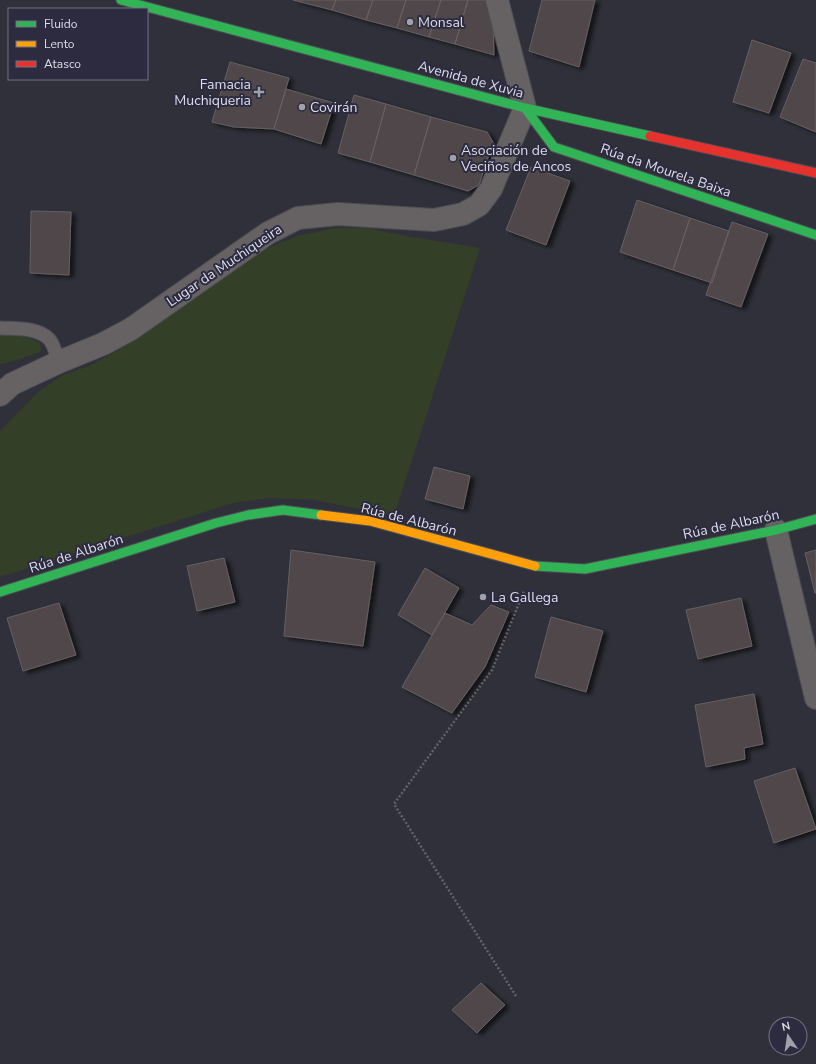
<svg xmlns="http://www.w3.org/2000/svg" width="816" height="1064" viewBox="0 0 816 1064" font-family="'Nunito Sans',sans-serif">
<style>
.green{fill:#334027}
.building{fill:#4f4648;stroke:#666064;filter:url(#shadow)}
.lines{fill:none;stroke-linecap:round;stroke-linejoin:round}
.lane-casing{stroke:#4d4d55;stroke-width:15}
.street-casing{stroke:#4d4d55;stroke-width:24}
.fast-casing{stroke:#4d4d55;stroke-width:11}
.slow-casing{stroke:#4d4d55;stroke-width:11}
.jam-casing{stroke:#4d4d55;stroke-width:11}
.path{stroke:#646265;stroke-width:2.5;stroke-dasharray:2 2;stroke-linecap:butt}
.lane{stroke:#666264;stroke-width:13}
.street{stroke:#666264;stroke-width:22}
.fast{stroke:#30b455;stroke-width:9}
.slow{stroke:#ff9f0a;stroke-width:9}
.jam{stroke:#e5322d;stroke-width:9}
.poi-dot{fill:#a1a0ad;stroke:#2c2b3f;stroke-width:1.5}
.labels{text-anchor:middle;stroke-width:4;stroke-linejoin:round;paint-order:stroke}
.poi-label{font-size:14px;fill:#deddeb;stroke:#2c2b3f;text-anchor:start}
.street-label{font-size:14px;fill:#deddeb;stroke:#2c2b3f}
</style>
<defs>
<filter id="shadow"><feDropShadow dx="4.5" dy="2.5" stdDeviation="2" flood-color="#0009"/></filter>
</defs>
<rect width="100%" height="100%" fill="#30303a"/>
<path class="green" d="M 336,228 L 368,228 L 406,236 L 480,248 L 394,516 L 315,500 L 270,498 L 233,503 L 0,577 L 0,431 L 37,393 L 63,375 L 92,365 L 118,350 L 261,251 L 297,236 Z
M 0,333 C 14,334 26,336 39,342 L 41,348 L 40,352 L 14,361 L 0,364 Z"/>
<path class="building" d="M 293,0 L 336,0 L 332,10 Z
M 336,0 L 373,0 L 366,20 L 332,10 Z
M 373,0 L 406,0 L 397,28 L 366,20 Z
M 406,0 L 441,0 L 429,37 L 397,28 Z
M 441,0 L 468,0 L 455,44 L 429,37 Z
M 468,0 L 489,0 L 493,20 L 494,55 L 455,44 Z
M 542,0 L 595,0 L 579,67 L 529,51 Z
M 752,40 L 791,53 L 769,113 L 733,102 Z
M 803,59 L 816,63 L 816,132 L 780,117 Z
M 230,62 L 289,78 L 274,129 L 234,127 L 212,122 Z
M 286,89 L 334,103 L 321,144 L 274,129 Z
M 354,95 L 386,104 L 370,162 L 338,153 Z
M 386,104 L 431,117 L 414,175 L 370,162 Z
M 431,117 L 487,132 L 493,142 L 479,185 L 468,191 L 414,175 Z
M 531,167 L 570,181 L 546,245 L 506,230 Z
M 637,200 L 690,218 L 673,270 L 620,252 Z
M 31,211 L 71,212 L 69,275 L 30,273 Z
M 690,218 L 729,231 L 712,283 L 673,270 Z
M 732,222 L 768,234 L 741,307 L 706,295 Z
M 434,467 L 470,476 L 463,509 L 425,499 Z
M 291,550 L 375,562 L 363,646 L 284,636 Z
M 816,550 L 816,593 L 815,593 L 805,553 Z
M 224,558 L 235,602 L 197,611 L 187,566 Z
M 425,568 L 459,588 L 432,635 L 398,615 Z
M 741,598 L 752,646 L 698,659 L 686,610 Z
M 59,603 L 76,655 L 23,671 L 7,618 Z
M 491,605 L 509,612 L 485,667 L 452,713 L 402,687 L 445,613 L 472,625 Z
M 551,617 L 603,631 L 586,692 L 535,677 Z
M 754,694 L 763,744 L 744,748 L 745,759 L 706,767 L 695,705 Z
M 795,768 L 816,829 L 774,843 L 754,781 Z
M 481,983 L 505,1005 L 477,1033 L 452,1010 Z"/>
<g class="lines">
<g class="lane-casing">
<path id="lane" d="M 0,328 C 15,329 37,327 49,339 C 54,344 56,355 59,362"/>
</g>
<g class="street-casing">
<path id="street" d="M 0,395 L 12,384 L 59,362 L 103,344 L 131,329 L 268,233 L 298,218 L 338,214 L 434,220 L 463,214 L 479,205 L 491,189 L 525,108 L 497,0
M 776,530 L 816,698"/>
</g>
<g class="fast-casing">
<path id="fast" d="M 121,0 L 525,108 L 650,136
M 525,108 L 554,147 L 816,235
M 535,566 L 585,569 L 776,530 L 816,519
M 0,592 L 216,523 L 248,515 L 283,510 L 321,515"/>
</g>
<g class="slow-casing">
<path id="slow" d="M 321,515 L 370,521 L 535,566"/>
</g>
<g class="jam-casing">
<path id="jam" d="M 650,136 L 816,173"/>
</g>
<path class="path" d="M 516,996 L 394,804 L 492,670 L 524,591"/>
<use href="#lane" class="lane"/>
<use href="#street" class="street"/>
<use href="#fast" class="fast"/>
<use href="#slow" class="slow"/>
<use href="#jam" class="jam"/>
</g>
<g class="poi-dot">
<circle cx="410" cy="22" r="4"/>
<path d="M257 86h4v4h4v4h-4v4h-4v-4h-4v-4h4z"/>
<circle cx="302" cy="107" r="4"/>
<circle cx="453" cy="158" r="4"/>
<circle cx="483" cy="597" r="4"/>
</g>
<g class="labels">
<g class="poi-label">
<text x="418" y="27">Monsal</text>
<text x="251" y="89" text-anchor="end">Famacia<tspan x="251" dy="16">Muchiqueria</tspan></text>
<text x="310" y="112">Covirán</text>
<text x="461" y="155">Asociación de<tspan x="461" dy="16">Veciños de Ancos</tspan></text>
<text x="491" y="602">La Gallega</text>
</g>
<g class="street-label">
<text transform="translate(471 79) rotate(15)" y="5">Avenida de Xuvia</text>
<text transform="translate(666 170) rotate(19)" y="5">Rúa da Mourela Baixa</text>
<text transform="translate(224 265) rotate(-34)" y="5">Lugar da Muchiqueira</text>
<text transform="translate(409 519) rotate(14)" y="5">Rúa de Albarón</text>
<text transform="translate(731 524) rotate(-12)" y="5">Rúa de Albarón</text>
<text transform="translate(76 553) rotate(-18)" y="5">Rúa de Albarón</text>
</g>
</g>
<rect x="8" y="8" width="140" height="72" fill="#2c2b3f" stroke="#737284"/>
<rect x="16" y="21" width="20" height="6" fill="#30b455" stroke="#737284"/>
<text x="44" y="28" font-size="12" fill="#deddeb">Fluido</text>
<rect x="16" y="41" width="20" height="6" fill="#ff9f0a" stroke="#737284"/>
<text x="44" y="48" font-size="12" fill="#deddeb">Lento</text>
<rect x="16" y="61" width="20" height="6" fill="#e5322d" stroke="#737284"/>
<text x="44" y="68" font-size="12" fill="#deddeb">Atasco</text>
<g transform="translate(788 1036) rotate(347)"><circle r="19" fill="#2c2b3f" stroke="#737284"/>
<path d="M0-3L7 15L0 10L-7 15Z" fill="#a1a0ad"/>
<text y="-6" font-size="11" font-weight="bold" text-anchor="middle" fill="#deddeb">N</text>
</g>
</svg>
